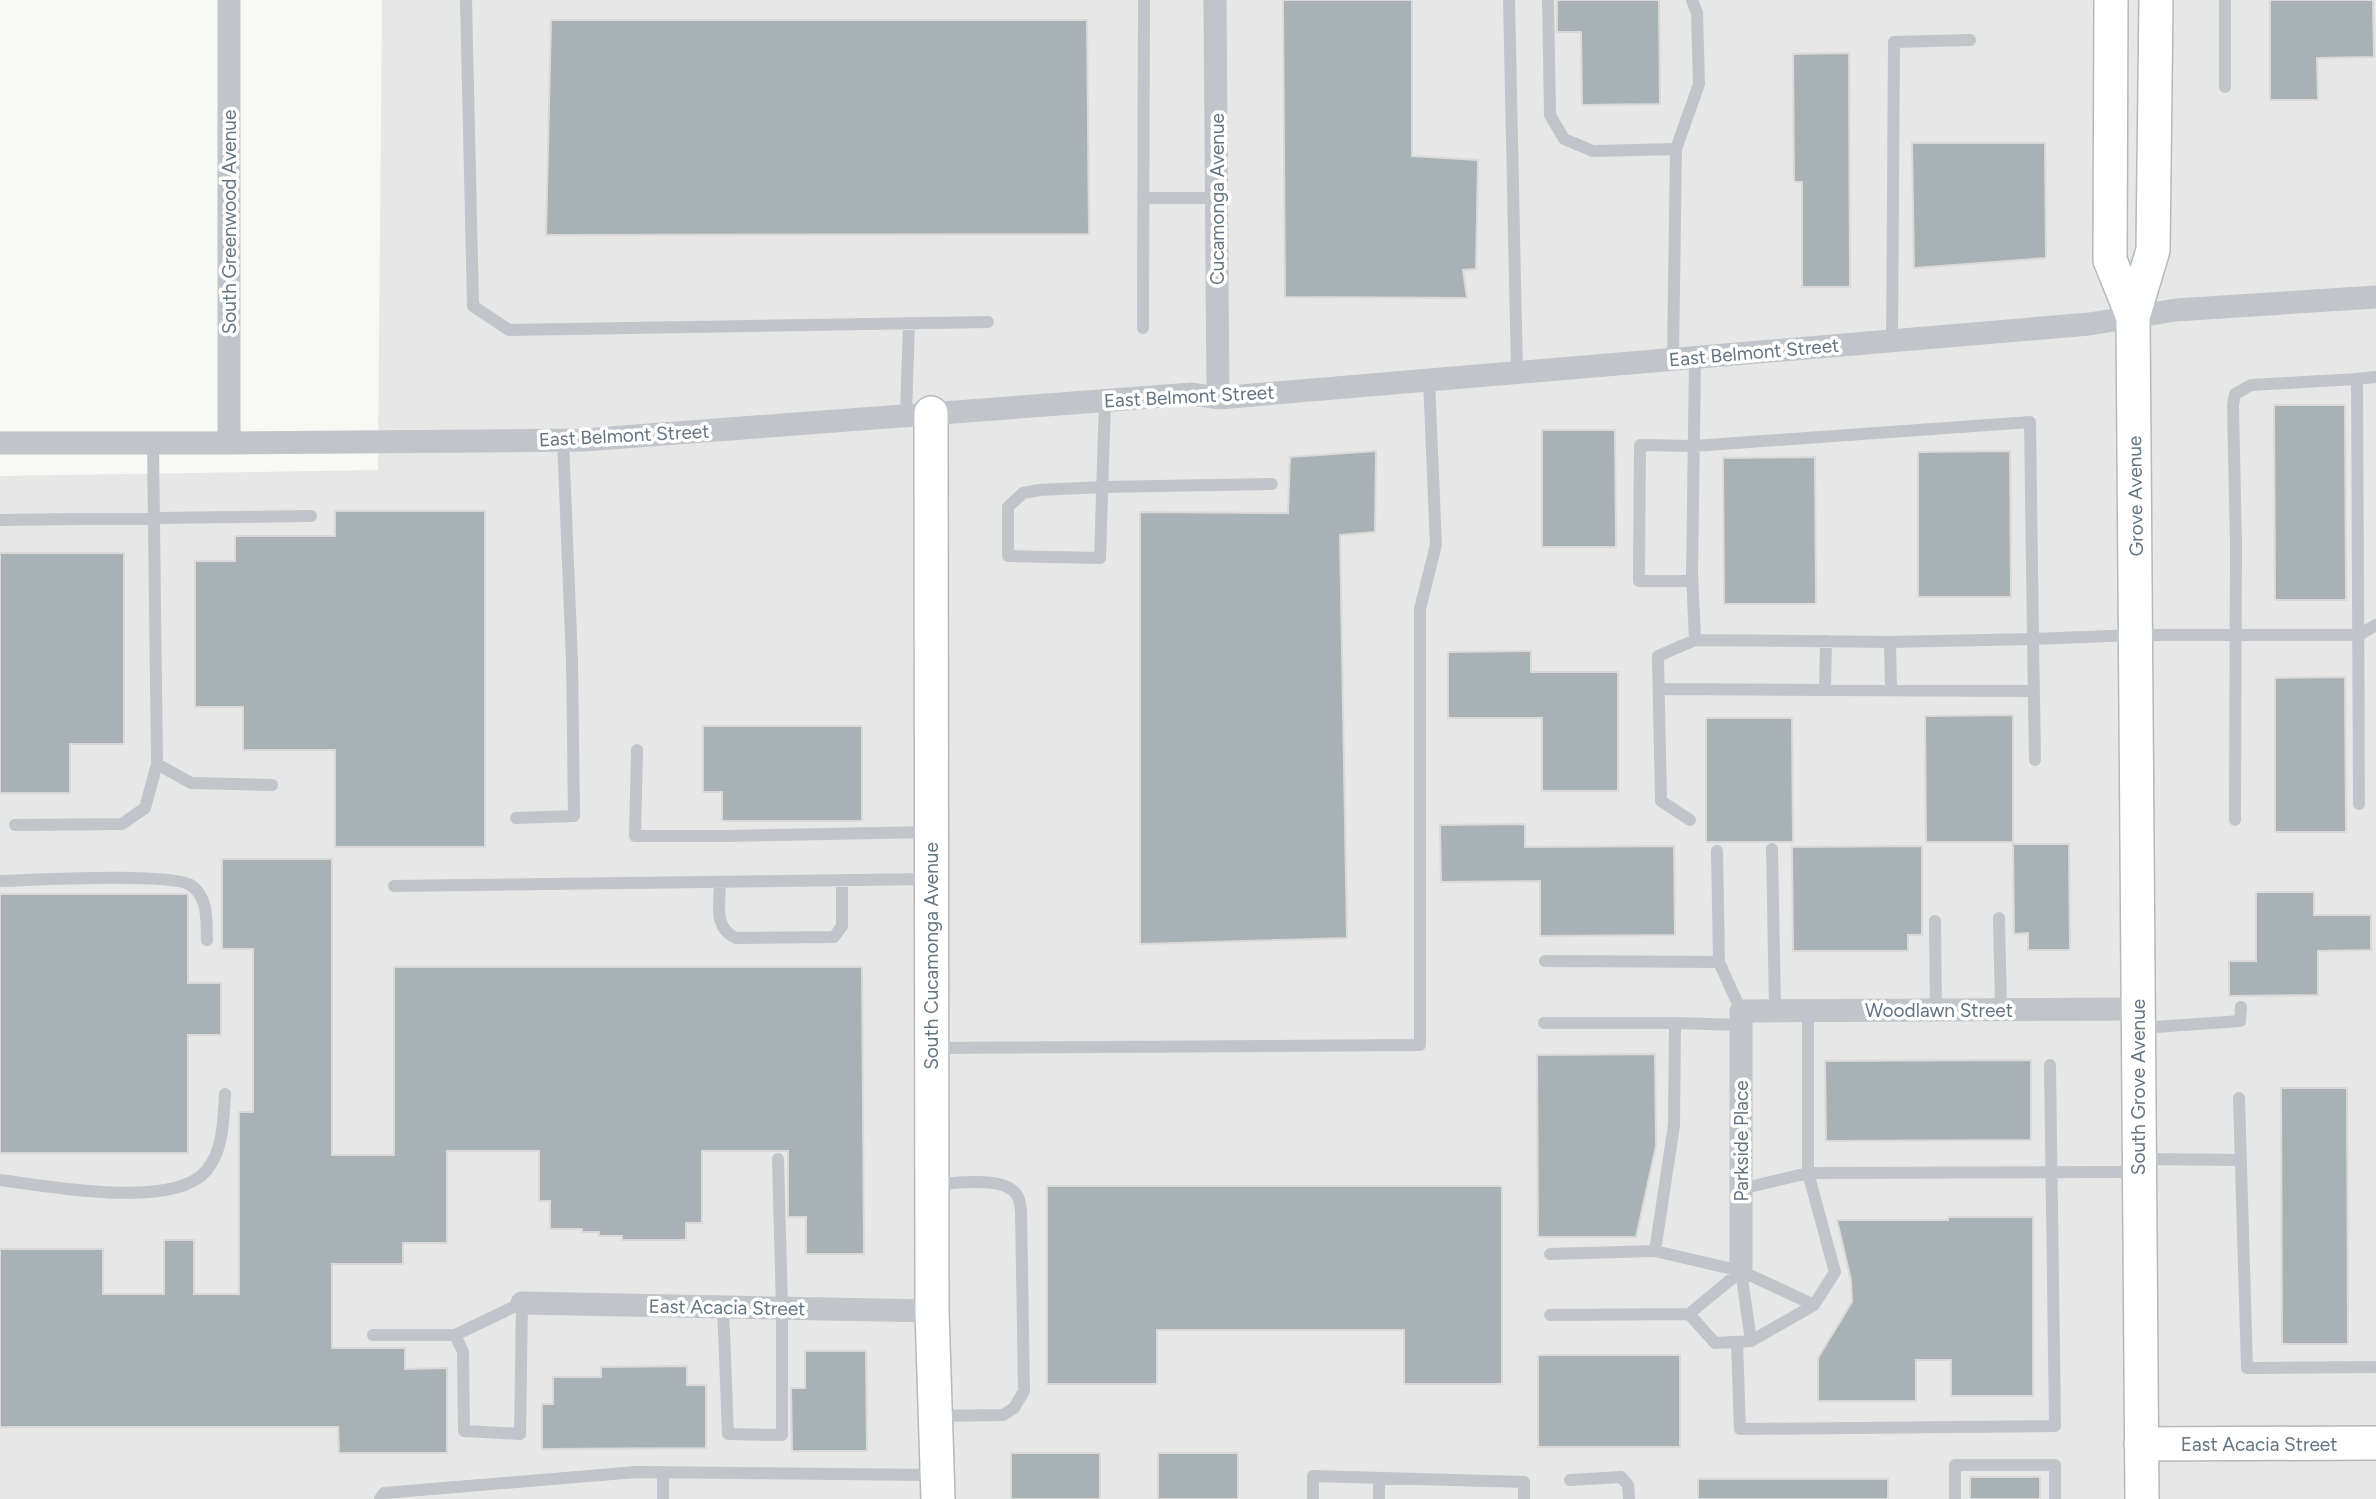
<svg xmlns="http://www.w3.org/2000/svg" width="2376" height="1499" viewBox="0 0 2376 1499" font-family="Figtree,sans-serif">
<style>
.built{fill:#e6e7e6}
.building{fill:#a8b1b6;stroke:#dad9d7;stroke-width:2}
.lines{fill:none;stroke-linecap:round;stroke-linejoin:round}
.secondary-casing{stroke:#b3b9bd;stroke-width:36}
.lane{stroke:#c1c5c9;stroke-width:12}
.street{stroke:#c1c5c9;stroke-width:23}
.secondary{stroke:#fff;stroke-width:33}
.labels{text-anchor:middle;stroke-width:7;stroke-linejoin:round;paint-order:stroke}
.street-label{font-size:19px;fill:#637580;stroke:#fff}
</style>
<rect width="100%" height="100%" fill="#f8f8f5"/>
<path class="built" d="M 382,0 L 2376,0 L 2376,1499 L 0,1499 L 0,476 L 378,470 Z"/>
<path class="building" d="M 1283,0 L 1412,0 L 1412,156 L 1478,160 L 1476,269 L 1463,270 L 1467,298 L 1285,297 Z
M 1557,0 L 1659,0 L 1660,104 L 1582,105 L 1581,32 L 1557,32 Z
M 2270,0 L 2373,0 L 2374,57 L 2317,58 L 2318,100 L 2270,100 Z
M 551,20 L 1087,20 L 1089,234 L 546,235 Z
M 1849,53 L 1850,287 L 1802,287 L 1802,182 L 1794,182 L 1793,54 Z
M 1912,143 L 2045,143 L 2046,258 L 1914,268 Z
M 2274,405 L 2345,405 L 2346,600 L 2275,600 Z
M 1542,430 L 1615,430 L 1616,547 L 1542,547 Z
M 1376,451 L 1375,532 L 1340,535 L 1347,938 L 1140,944 L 1140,512 L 1288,513 L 1290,457 Z
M 2010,451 L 2011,597 L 1918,597 L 1918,452 Z
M 1815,457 L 1816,604 L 1724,604 L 1723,458 Z
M 335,511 L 485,511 L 485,847 L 335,847 L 335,750 L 243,750 L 243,707 L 195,707 L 195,561 L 235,561 L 235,536 L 335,536 Z
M 0,553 L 124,553 L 124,744 L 70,744 L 70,793 L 0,793 Z
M 1531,651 L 1531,672 L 1618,672 L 1618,791 L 1542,791 L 1542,718 L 1448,718 L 1448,652 Z
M 2345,677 L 2346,832 L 2275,832 L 2275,678 Z
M 2013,715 L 2013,842 L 1926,842 L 1925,716 Z
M 1706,718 L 1792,718 L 1793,842 L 1706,842 Z
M 703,726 L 862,726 L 862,821 L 722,821 L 722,792 L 703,792 Z
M 1525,824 L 1525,847 L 1674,846 L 1675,935 L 1540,936 L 1540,881 L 1441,882 L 1440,825 Z
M 2013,844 L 2069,844 L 2070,950 L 2028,950 L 2028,933 L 2014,934 Z
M 1922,846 L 1922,935 L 1908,935 L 1908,951 L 1793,951 L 1792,847 Z
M 222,859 L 332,859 L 332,1155 L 394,1155 L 394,967 L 862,967 L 864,1254 L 806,1254 L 806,1217 L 788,1217 L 788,1151 L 702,1151 L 702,1223 L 686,1223 L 686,1240 L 622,1240 L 622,1236 L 599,1236 L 599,1232 L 582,1232 L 582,1229 L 550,1229 L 550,1201 L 539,1201 L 539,1151 L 447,1151 L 447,1243 L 403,1243 L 403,1264 L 332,1264 L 332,1348 L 405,1348 L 405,1369 L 447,1368 L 447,1453 L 339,1453 L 338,1427 L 0,1427 L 0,1249 L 103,1249 L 103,1294 L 164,1294 L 164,1240 L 194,1240 L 194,1294 L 239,1294 L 239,1112 L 253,1112 L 253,949 L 222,949 Z
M 2256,892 L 2314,892 L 2314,915 L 2371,915 L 2371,950 L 2318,951 L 2318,995 L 2229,996 L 2229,961 L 2256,961 Z
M 0,894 L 188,894 L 188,983 L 221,983 L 221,1035 L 188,1035 L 188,1153 L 0,1153 Z
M 1655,1054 L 1656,1146 L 1636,1237 L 1538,1237 L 1537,1055 Z
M 2031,1060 L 2031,1140 L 1826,1141 L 1825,1061 Z
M 2281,1088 L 2347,1088 L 2348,1344 L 2282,1344 Z
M 1047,1186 L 1502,1186 L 1502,1384 L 1404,1384 L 1404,1330 L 1157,1330 L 1157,1384 L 1047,1384 Z
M 1948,1217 L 2033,1217 L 2033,1396 L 1951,1396 L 1951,1360 L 1916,1360 L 1916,1401 L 1818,1401 L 1818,1358 L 1852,1302 L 1851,1280 L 1837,1220 L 1948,1220 Z
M 805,1351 L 866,1351 L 867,1451 L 792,1451 L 791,1388 L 805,1388 Z
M 1538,1355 L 1680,1355 L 1680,1447 L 1538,1447 Z
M 687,1366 L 687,1385 L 706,1385 L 706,1448 L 542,1449 L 542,1404 L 553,1404 L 553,1377 L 601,1377 L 601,1367 Z
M 1011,1453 L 1100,1453 L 1100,1499 L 1011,1499 Z
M 1158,1453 L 1238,1453 L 1238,1499 L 1158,1499 Z
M 1970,1477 L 2040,1477 L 2040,1499 L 1970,1499 Z
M 1698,1479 L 1888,1479 L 1888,1499 L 1698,1499 Z"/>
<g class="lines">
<g class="secondary-casing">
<path id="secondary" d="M 2111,0 L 2110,260 L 2133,317
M 931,413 L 932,1311 L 938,1499
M 2141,1444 L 2376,1443
M 2142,1499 L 2133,317 L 2153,250 L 2156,0"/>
</g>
<path class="lane" d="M 466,0 L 473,306 L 509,330 L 988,322
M 1509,0 L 1517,372
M 1548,0 L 1550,115 L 1564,139 L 1593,151 L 1676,149
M 2225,0 L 2225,87
M 1143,198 L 1216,198
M 1143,328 L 1144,0
M 1892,341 L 1894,42 L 1970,40
M 1673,359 L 1676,149 L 1699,84 L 1697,13 L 1692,0
M 1105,400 L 1100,558 L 1008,556 L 1008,507 L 1023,493 L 1039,490 L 1102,487 L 1272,484
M 906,415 L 909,323
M 0,520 L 311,516
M 1692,581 L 1639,581 L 1640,445 L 1694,446 L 2030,422 L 2033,639 L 1890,642 L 1695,640
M 1890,642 L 1891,690
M 1659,689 L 2034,691
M 1825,690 L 1826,641
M 637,750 L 635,836 L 725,836 L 931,832
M 2035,760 L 2033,639 L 2135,635 L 2359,635 L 2376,625
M 157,764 L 191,783 L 272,785
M 2359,804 L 2357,379 L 2376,377
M 516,818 L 574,816 L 572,661 L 563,440
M 1690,820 L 1661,801 L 1658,656 L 1695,640 L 1692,574 L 1695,358
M 2235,820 L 2236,544 L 2233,405 L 2235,394 L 2251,385 L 2357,379
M 15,825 L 122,824 L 145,808 L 157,764 L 153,443
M 1772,849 L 1775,1010
M 1717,851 L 1719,962
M 0,881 C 30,880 175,872 192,886 C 209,899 206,921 207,940
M 720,882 C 720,904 713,928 736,938 L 834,937 L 842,926 L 842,880
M 394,886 L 931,879
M 1999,918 L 2001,1009
M 1935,921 L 1936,1010
M 1545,961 L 1719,962 L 1741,1011
M 1544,1023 L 1675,1023 L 1674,1125 L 1655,1251
M 1675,1023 L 1741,1025
M 2141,1028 L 2240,1021 L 2241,1007
M 932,1048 L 1420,1045 L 1420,609 L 1436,545 L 1429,380
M 2239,1098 L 2247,1368 L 2376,1367
M 2142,1159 L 2241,1160
M 0,1180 C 47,1186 173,1210 206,1171 C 224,1150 223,1120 225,1094
M 933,1184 C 955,1184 1004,1175 1017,1195 C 1020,1199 1020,1206 1021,1211 L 1024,1391 L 1014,1408 L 1003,1415 L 936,1416
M 1741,1189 L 1808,1173 L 1808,1010
M 1550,1254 L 1655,1251 L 1741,1271 L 1814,1305
M 1741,1271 L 1751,1341
M 723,1307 L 728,1434 L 782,1435 L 782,1308 L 778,1159
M 1689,1314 L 1715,1343 L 1751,1341 L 1814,1305 L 1835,1272 L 1808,1173 L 2138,1172
M 1550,1315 L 1689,1314 L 1741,1271
M 373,1335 L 455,1335 L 463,1352 L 464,1431 L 520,1434 L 522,1303 L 455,1335
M 1737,1342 L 1740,1429 L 2055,1426 L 2050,1065
M 663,1472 L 663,1499
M 1379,1478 L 1379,1499
M 1570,1480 L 1621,1477 L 1628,1485 L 1629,1499
M 380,1499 L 384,1493 L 636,1472 L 937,1475
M 1313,1499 L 1313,1476 L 1524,1482 L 1524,1499
M 1955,1499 L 1955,1465 L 2055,1465 L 2055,1499"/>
<path class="street" d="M 1215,0 L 1218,398
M 0,443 L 229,443 L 584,440 L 1192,394 L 1218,398 L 2089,324 L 2176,310 L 2376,297
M 229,443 L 229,0
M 1741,1271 L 1741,1011 L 2137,1009
M 522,1303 L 932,1311"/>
<use href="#secondary" class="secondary"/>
</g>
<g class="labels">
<g class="street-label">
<text transform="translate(1217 199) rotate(-90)" y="7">Cucamonga Avenue</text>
<text transform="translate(229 222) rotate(-90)" y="7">South Greenwood Avenue</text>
<text transform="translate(1754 352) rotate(-5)" y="7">East Belmont Street</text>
<text transform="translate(1189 396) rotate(-3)" y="7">East Belmont Street</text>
<text transform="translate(624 435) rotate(-3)" y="7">East Belmont Street</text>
<text transform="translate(2135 496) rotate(-91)" y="7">Grove Avenue</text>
<text transform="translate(931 956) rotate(-90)" y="7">South Cucamonga Avenue</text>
<text x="1939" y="1017">Woodlawn Street</text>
<text transform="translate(2138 1087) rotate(-90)" y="7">South Grove Avenue</text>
<text transform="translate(1741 1141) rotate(-90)" y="7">Parkside Place</text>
<text transform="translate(727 1307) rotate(1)" y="7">East Acacia Street</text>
<text x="2259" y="1451">East Acacia Street</text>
</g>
</g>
</svg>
